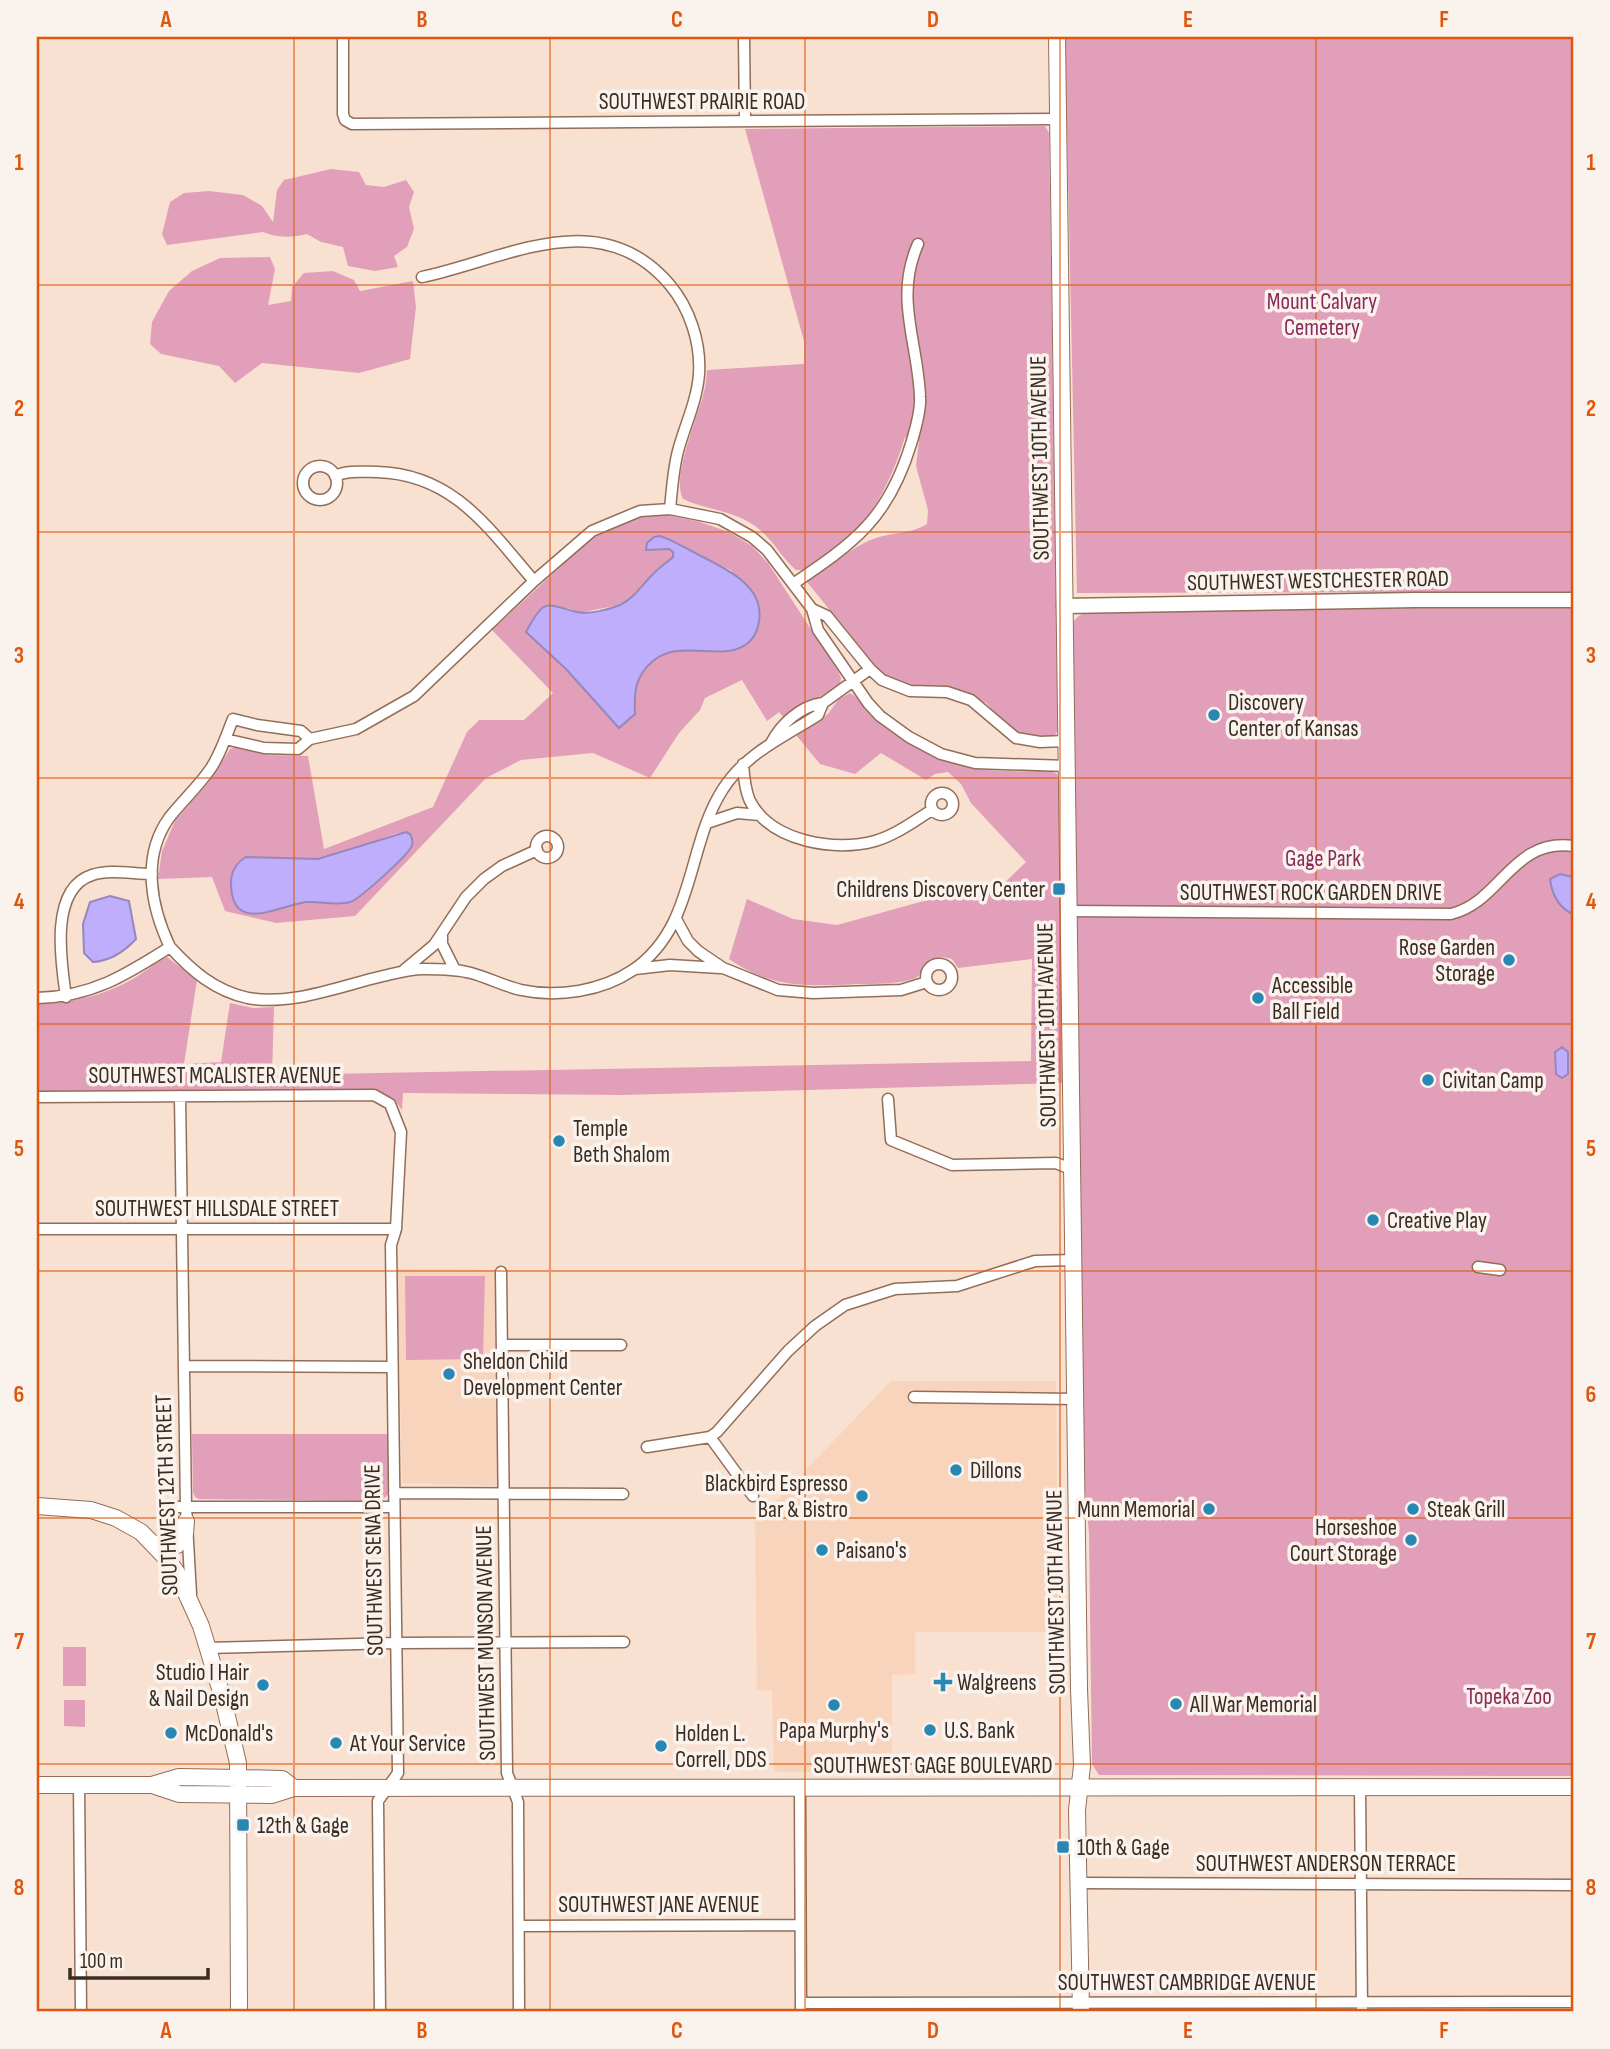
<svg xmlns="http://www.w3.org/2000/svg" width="1610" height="2049" viewBox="0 0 1610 2049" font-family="'Sofia Sans Condensed',sans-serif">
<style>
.built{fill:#f9d4bd}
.green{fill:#e29fba;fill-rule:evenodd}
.water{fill:#beaefb;stroke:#9787ba;stroke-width:2}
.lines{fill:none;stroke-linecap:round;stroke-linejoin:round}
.minor-casing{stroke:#926e59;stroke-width:13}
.tertiary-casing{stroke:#926e59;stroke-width:17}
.secondary-casing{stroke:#926e59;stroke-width:18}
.minor{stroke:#fff;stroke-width:10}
.tertiary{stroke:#fff;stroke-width:14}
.secondary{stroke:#fff;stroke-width:16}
.grid{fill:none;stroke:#df570d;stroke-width:2;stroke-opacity:0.55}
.poi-dot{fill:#2887b3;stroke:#faf2ed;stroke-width:2.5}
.labels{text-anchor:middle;stroke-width:7;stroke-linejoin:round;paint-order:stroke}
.street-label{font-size:23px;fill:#3b2c23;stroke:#faf2ed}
.park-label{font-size:23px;fill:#89295a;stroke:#faf2ed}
.poi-label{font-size:23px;fill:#3b2c23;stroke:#faf2ed;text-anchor:start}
.neatline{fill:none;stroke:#df570d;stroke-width:2.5}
.grid-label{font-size:23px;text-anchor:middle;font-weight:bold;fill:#df570d}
</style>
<rect width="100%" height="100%" fill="#f9e1d2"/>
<path class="built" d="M 397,1269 L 497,1270 L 500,1481 L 498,1486 L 402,1483 Z
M 891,1381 L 1056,1381 L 1058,1632 L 915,1632 L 915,1674 L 892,1675 L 892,1773 L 774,1772 L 772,1691 L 757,1690 L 755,1523 Z"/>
<path class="green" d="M 1065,37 L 1573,37 L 1573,592 L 1077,593 Z
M 1045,126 L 1049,133 L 1058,731 L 1053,737 L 1027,738 L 1011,729 L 986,703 L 975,697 L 944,687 L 915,687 L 902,684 L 880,672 L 807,582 C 829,567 853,545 879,537 C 896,532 911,534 927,524 L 928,510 L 916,466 L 919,441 L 905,437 C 895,469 882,500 860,525 C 844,543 822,556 803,570 L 796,570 C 781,557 772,538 755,526 C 733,510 706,510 683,499 C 671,477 698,417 704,392 C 706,385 706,378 707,370 L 804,364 L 804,341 L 745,129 Z
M 331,169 L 359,172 L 366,185 L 384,187 L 406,180 L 414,192 L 409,207 L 414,229 L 407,247 L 394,256 L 398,267 L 375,271 L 348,266 L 343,247 L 321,242 L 307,234 C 291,238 279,238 263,232 L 167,245 L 162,234 L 170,202 L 184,193 L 209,191 L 243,195 L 262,206 L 273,222 L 277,190 L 284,180 Z
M 270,257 L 275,269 L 268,305 L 291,301 L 292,287 L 304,273 L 333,271 L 354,280 L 360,291 L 413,281 L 416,307 L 410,359 L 359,373 L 262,363 L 235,383 L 219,366 L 161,354 L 150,344 L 152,322 L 169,291 L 192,271 L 220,258 Z
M 668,515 L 700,522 L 729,532 L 752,546 L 768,563 L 838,671 L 841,678 L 840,684 L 785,719 L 779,712 L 767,721 L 742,680 L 705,698 L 700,710 L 679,733 L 650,778 L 593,753 L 521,760 L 486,778 L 355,916 L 276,923 L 225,911 L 212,877 L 158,879 L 162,851 L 175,821 L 208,783 L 230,749 L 235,747 L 269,755 L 308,756 L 324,849 L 433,807 L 467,732 L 479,720 L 524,720 L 553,693 L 492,630 L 589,540 L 611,526 L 641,517 ZM 677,542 L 693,552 L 732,571 L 730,650 C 715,651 701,648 686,649 C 645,651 634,677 635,714 L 566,669 L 526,632 L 568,608 L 579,613 L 619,605 L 629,600 L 656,570 L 673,557 L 673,552 L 669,549 ZM 398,833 L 411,848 L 377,882 L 350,902 L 303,902 L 274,911 L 246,913 L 231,877 L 239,861 C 269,852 286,862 315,859 C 341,856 373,841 398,833 Z
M 1573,606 L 1573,1776 L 1099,1775 L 1092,1764 L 1089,1534 L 1085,1487 L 1070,629 C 1075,617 1080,613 1093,610 Z
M 850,693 L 855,696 C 889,733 929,762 980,769 C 1003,772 1028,771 1051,771 L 1057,774 L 1061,796 L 1063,1083 L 623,1095 L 403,1093 L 402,1110 L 393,1098 L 376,1091 L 37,1091 L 37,1002 C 71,1003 100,997 131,980 C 144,973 154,963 167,957 L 197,980 L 184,1064 L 221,1062 L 230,1003 L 253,1008 L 274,1007 L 272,1075 L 1031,1061 L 1032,959 L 958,968 L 952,959 C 924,951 931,973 913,979 C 897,984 876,984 859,984 C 808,986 774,990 729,959 L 747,899 L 793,919 L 837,925 L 931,899 L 997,890 L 1026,862 L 971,803 L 961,784 L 948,772 L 935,774 L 926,780 L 881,753 L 855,774 L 820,764 L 796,735 L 828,714 L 838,700 Z
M 405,1276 L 485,1276 L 483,1359 L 406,1360 Z
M 192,1434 L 388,1434 L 389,1494 L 382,1500 L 376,1501 L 199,1499 L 195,1497 L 193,1492 Z
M 63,1647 L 86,1647 L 86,1686 L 63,1686 Z
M 64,1700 L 85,1700 L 85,1727 L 64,1726 Z"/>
<path class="water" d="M 660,536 C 675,541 685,548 699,555 C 724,568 765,585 759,621 C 758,628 755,636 750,641 C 727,665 681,637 653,661 C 635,676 634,692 635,714 L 619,728 L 566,669 L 526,632 C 545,597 545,604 577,612 C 589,615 610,609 620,605 C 635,598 644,582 656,571 C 661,566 668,562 673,557 L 673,552 L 669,549 L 646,550 L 647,543 L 654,537 Z
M 406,832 L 410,834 C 413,839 414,844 410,849 C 404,858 359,900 350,902 C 336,906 320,901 306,902 C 278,906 231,935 231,883 C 231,871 236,863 246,857 L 318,859 Z
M 1560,874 L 1573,877 L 1573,914 C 1559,908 1552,894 1550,879 Z
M 110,896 L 129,901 L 136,939 C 124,952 110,961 93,962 L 84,953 L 83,924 L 90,902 Z
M 1562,1047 L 1568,1052 L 1568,1074 L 1562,1078 L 1556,1074 L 1555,1052 Z"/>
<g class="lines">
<g class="minor-casing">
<path id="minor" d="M 343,37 L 343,114 L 345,120 L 352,124 L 1058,119
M 744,37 L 745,121
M 422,277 C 507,259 600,202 670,285 C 690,309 701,343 699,374 C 697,401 685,425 678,451 C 673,470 672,490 670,509
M303 483a17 17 0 1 1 34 0a17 17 0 1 1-34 0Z
M 335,476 C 348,470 363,472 377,472 C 454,474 489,529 534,581
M 793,584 C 855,542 888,519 911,444 C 915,431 921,411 920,397 C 918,342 894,298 918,244
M 812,609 L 827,616 L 870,669 L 882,680 L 910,691 L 947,692 L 971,700 L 1016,738 L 1040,742 L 1066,741
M 225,739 L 264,748 L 298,749 L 310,739 L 356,729 L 414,696 L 534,581 L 592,531 L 640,511 L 670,509 L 720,519 L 752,537 L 767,550 L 812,609 L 818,630 L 868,703 L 880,716 L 909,737 L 941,754 L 975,763 L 1067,766
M 771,743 C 781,724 800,706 823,703
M 743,764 C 744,777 745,790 750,801 C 771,842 836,852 875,841 C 896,835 914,821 932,810
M931 804a11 11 0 1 1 22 0a11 11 0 1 1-22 0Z
M 707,823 L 737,813 L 760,815
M536 847a11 11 0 1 1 22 0a11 11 0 1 1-22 0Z
M 1068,911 L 1451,914 C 1501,902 1512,838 1573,846
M 676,919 L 688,941 L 698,951 L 723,968 L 778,990 L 813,993 L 901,990 L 927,982
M 442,934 L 442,944 L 455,970
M 170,947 C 151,907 141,857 169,818 C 182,801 199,786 211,768 C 221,753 226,736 233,719 L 257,725 L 301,731 L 310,739
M926 977a13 13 0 1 1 26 0a13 13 0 1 1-26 0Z
M 635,969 L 670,965 L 720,968
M 404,970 L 434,945 L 466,897 L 484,879 L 502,866 L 537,850
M 66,997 C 61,962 49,889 92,875 C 110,869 133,874 152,874
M 37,998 C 91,997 126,975 170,947 C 192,971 215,991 248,998 C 292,1006 340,986 383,976 C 396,973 410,969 424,969 C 440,969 456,969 471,973 C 489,978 504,986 521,990 C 558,998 602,991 633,970 C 696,927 686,846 723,789 C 746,753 784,737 818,715 L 823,703 L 870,669
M 180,1096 L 186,1507 L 191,1594
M 37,1097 L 374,1095 L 390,1104 L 401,1132 L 396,1229 L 391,1245 L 398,1773 L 378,1801 L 380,2012
M 888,1099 L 891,1140 L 952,1165 L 1056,1163 L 1071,1169
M 37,1229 L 396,1229
M 1478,1267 L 1500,1270
M 501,1272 L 507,1773 L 518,1802 L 519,2012
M 502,1345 L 621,1345
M 184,1366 L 392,1367
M 914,1397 L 1075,1399
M 710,1437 L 753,1496
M 647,1447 L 710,1437 L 717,1432 L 788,1351 L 815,1326 L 845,1305 L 895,1289 L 957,1286 L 1035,1261 L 1073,1260
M 394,1493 L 623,1494
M 174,1507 L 394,1507
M 207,1648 L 395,1643 L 624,1642
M 79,1783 L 81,2012
M 1360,1787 L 1362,2012
M 800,1789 L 801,2012
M 1079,1883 L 1573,1885
M 519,1926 L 800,1925
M 801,2003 L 1573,2002"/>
</g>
<g class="tertiary-casing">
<path id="tertiary" d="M 1064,606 L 1415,600 L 1573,600"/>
</g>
<g class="secondary-casing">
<path id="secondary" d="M 1057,37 L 1079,1689 L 1082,1766 L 1077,1810 L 1081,2012
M 37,1506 L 91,1510 L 116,1518 L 141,1532 L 167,1559 L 177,1573 L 201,1626 L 222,1695 L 238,1763 L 239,2012
M 153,1543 L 166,1547 L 177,1545 L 185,1533 L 186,1521
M 37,1785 L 152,1785 L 179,1777 L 239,1778 L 282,1779 L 294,1788
M 152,1785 L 179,1794 L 272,1795 L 294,1788 L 1573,1787"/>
</g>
<use href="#minor" class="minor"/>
<use href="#tertiary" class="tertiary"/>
<use href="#secondary" class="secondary"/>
</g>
<path class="grid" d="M 294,37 L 294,2012M 550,37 L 550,2012M 805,37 L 805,2012M 1060,37 L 1060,2012M 1316,37 L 1316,2012M 37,285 L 1573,285M 37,532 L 1573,532M 37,778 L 1573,778M 37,1024 L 1573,1024M 37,1271 L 1573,1271M 37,1518 L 1573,1518M 37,1764 L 1573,1764"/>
<g class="poi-dot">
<circle cx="1214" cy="715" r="7"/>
<rect x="1052" y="882" width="14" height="14" rx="3.5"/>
<circle cx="1509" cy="960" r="7"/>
<circle cx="1258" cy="998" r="7"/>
<circle cx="1428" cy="1080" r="7"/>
<circle cx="559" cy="1141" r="7"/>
<circle cx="1373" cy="1220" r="7"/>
<circle cx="449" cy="1374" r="7"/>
<circle cx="956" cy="1470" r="7"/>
<circle cx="862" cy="1496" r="7"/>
<circle cx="1209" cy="1509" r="7"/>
<circle cx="1413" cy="1509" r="7"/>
<circle cx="1411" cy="1540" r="7"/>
<circle cx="822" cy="1550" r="7"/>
<path d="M939.5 1671.5h7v7h7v7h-7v7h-7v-7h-7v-7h7z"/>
<circle cx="263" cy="1685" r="7"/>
<circle cx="1176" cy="1704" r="7"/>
<circle cx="834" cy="1705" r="7"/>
<circle cx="930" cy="1730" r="7"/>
<circle cx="171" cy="1733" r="7"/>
<circle cx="336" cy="1743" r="7"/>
<circle cx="661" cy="1746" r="7"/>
<rect x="236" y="1818" width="14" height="14" rx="3.5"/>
<rect x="1056" y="1840" width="14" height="14" rx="3.5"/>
</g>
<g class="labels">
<g class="street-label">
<text x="702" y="109">SOUTHWEST PRAIRIE ROAD</text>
<text transform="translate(1039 458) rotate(-91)" y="8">SOUTHWEST 10TH AVENUE</text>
<text transform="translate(1318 580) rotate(-1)" y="8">SOUTHWEST WESTCHESTER ROAD</text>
<text x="1311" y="900">SOUTHWEST ROCK GARDEN DRIVE</text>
<text transform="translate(1046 1025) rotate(-91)" y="8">SOUTHWEST 10TH AVENUE</text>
<text x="215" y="1083">SOUTHWEST MCALISTER AVENUE</text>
<text x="217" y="1216">SOUTHWEST HILLSDALE STREET</text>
<text transform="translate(166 1495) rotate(-92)" y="8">SOUTHWEST 12TH STREET</text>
<text transform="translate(373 1560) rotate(-91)" y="8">SOUTHWEST SENA DRIVE</text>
<text transform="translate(1055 1592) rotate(-91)" y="8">SOUTHWEST 10TH AVENUE</text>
<text transform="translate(485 1643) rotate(-91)" y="8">SOUTHWEST MUNSON AVENUE</text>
<text x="933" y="1773">SOUTHWEST GAGE BOULEVARD</text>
<text x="1326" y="1871">SOUTHWEST ANDERSON TERRACE</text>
<text x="659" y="1912">SOUTHWEST JANE AVENUE</text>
<text x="1187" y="1990">SOUTHWEST CAMBRIDGE AVENUE</text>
</g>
<g class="park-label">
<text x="1322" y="309">Mount Calvary<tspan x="1322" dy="26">Cemetery</tspan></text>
<text x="1323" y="866">Gage Park</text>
<text x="1509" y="1704">Topeka Zoo</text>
</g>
<g class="poi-label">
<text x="1228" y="710">Discovery<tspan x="1228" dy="26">Center of Kansas</tspan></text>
<text x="1045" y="897" text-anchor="end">Childrens Discovery Center</text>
<text x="1495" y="955" text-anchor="end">Rose Garden<tspan x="1495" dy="26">Storage</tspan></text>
<text x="1272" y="993">Accessible<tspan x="1272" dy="26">Ball Field</tspan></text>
<text x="1442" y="1088">Civitan Camp</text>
<text x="573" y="1136">Temple<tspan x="573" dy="26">Beth Shalom</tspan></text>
<text x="1387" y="1228">Creative Play</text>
<text x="463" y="1369">Sheldon Child<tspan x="463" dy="26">Development Center</tspan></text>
<text x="970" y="1478">Dillons</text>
<text x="848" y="1491" text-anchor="end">Blackbird Espresso<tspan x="848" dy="26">Bar &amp; Bistro</tspan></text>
<text x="1195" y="1517" text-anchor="end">Munn Memorial</text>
<text x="1427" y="1517">Steak Grill</text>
<text x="1397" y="1535" text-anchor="end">Horseshoe<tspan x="1397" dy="26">Court Storage</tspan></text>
<text x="836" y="1558">Paisano's</text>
<text x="249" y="1680" text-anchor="end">Studio I Hair<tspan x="249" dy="26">&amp; Nail Design</tspan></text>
<text x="957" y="1690">Walgreens</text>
<text x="1190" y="1712">All War Memorial</text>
<text x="834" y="1738" text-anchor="middle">Papa Murphy's</text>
<text x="944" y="1738">U.S. Bank</text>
<text x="185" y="1741">McDonald's</text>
<text x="675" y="1741">Holden L.<tspan x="675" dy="26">Correll, DDS</tspan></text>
<text x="350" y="1751">At Your Service</text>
<text x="257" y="1833">12th &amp; Gage</text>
<text x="1077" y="1855">10th &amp; Gage</text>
</g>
</g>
<rect width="1610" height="2049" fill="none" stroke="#faf2ed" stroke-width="77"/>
<path d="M70 1968v10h138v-10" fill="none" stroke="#3b2c23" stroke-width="3.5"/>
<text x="80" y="1968" font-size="21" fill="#3b2c23" stroke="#faf2ed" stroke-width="5" paint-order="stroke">100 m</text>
<rect x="38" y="38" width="1534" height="1972" class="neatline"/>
<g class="grid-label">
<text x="166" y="27">A</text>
<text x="422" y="27">B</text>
<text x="677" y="27">C</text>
<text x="933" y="27">D</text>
<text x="1188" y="27">E</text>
<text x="1444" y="27">F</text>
<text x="19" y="170">1</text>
<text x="1591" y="170">1</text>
<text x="19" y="416">2</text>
<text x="1591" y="416">2</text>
<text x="19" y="663">3</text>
<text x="1591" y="663">3</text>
<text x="19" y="909">4</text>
<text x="1591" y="909">4</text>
<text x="19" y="1156">5</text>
<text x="1591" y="1156">5</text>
<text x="19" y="1402">6</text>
<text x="1591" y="1402">6</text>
<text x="19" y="1649">7</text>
<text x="1591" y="1649">7</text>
<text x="19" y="1895">8</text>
<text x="1591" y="1895">8</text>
<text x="166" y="2038">A</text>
<text x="422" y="2038">B</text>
<text x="677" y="2038">C</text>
<text x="933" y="2038">D</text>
<text x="1188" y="2038">E</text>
<text x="1444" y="2038">F</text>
</g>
</svg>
